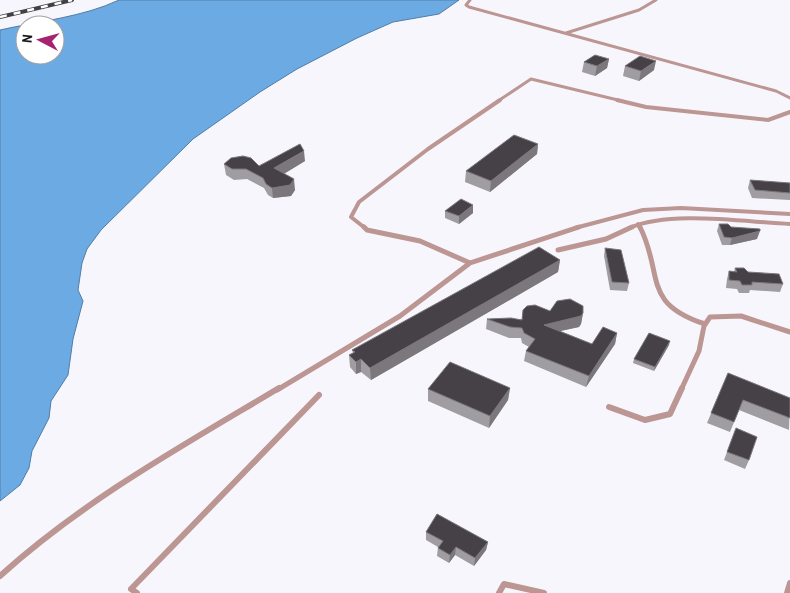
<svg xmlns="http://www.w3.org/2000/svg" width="790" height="593" viewBox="0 0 790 593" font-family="'Archivo Narrow',sans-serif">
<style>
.water{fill:#6baae2;stroke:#527da5;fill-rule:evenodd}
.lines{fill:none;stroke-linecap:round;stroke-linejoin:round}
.service-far3{stroke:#bc9692;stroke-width:3}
.service-far2{stroke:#bc9692;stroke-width:4}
.service-far1{stroke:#bc9692;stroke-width:5}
.service{stroke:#bc9692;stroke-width:6}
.rail-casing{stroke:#424145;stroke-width:4}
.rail{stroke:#fff;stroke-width:2.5;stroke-dasharray:7;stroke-linecap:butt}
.wall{fill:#9f9ca2}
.shaded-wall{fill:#7b777d}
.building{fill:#464146;stroke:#7b777d}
</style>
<rect width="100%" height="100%" fill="#f8f6fd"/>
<path class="water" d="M 119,0 L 459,0 L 439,14 L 393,22 L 357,38 L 297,69 L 260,92 L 193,139 L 101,230 L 87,249 L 82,263 L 78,290 L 83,301 L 73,339 L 68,375 L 51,401 L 49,418 L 32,451 L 29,468 L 20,485 L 0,501 L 0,30 C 40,21 83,17 119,0 ZM 25,25 L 55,25 L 55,55 L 25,55 Z"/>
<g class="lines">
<path class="service-far3" d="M 470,0 L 466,5 L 469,7 L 776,91 L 790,98
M 566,33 L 639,10 L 656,0
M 498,101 L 531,79 L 622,101"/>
<path class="service-far2" d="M 617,100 L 646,107 L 768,120 L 790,112
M 638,224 L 640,228
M 365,228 L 351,217 L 359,202 L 428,149 L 500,100
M 575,228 L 643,210 L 681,208 L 790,214
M 629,228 C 671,210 744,222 790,224"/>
<path class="service-far1" d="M 364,227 L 367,230 L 420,241 L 470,263 L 579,227
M 640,227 C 664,275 641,303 705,324
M 558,250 L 606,239 L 632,227
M 277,390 L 400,316 L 470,263
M 681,390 L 699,351 L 704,326 L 710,317 L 741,316 L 790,332"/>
<path class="service" d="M 609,407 L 645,420 L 670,414 L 682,388
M 0,576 C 84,500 182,446 279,388
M 137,593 L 131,589 L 319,395
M 499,593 L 504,584 L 544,593
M 787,593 L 790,583"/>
<g class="rail-casing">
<path id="rail" d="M 0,17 L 72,0"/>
</g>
<use href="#rail" class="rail"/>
</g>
<path class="wall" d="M 609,59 L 607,68 L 595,76 L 582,72 L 584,62 Z
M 625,66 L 654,70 L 639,81 L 623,76 Z
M 538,144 L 537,154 L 490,192 L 465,182 L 466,171 Z
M 305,161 L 284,174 L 295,190 L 291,196 L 273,198 L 268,195 L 264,188 L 247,179 L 234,180 L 226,175 L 224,164 L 259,166 Z
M 750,180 L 790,183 L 790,200 L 752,198 L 748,188 Z
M 445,211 L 473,213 L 459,224 L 445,218 Z
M 719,224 L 731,227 L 757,239 L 730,245 L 722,245 L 717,231 Z
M 605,248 L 629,283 L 627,291 L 610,290 L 604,256 Z
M 560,260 L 558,272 L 371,380 L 361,372 L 356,374 L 350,367 L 349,355 L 353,353 L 352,350 Z
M 735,268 L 783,284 L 780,292 L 750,290 L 749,293 L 739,293 L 737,289 L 726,288 L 727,279 L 729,271 L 734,272 Z
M 523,310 L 550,311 L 583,313 L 581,324 L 579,327 L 560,331 L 592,344 L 617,333 L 615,344 L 586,387 L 524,361 L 526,351 L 529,347 L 522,343 L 521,338 L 509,338 L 486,329 L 487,319 L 522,319 Z
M 669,345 L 654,371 L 633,363 L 634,359 Z
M 728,373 L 790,398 L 789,430 L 739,410 L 730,432 L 707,423 Z
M 510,388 L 508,400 L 489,428 L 428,401 L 428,389 Z
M 736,428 L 749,460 L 745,469 L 724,460 Z
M 426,532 L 488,542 L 486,550 L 474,566 L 455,555 L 449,563 L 437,556 L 438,547 L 426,540 Z"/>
<path class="shaded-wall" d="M 609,59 L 607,68 L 595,76 L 597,66 Z
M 656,61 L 654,70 L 639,81 L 641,71 Z
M 538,144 L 537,154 L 490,192 L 491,181 Z
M 304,151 L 305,161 L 275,179 L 274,168 Z
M 294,179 L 295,190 L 291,196 L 273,198 L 272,188 Z
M 473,205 L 473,213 L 459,224 L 459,216 Z
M 760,231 L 757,239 L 730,245 L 732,238 Z
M 560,260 L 558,272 L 371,380 L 370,368 Z
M 583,313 L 581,324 L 579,327 L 542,335 L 544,325 Z
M 617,333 L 615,344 L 586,387 L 589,376 Z
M 670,341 L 669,345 L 654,371 L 655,367 Z
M 361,359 L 361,372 L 356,374 L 356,362 Z
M 510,388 L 508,400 L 489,428 L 490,416 Z
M 488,542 L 486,550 L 474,566 L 475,558 Z
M 456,547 L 455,555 L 449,563 L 450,555 Z"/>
<path class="building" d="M 595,55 L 609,59 L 597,66 L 584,62 Z
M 640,56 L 656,61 L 641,71 L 625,66 Z
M 514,135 L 538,144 L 491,181 L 466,171 Z
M 300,144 L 304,151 L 274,168 L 294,179 L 290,185 L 272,188 L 266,184 L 263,178 L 246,169 L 232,169 L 224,164 L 231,158 L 243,156 L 251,158 L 259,166 Z
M 750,180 L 790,183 L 790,193 L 755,190 Z
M 461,199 L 473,205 L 459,216 L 445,211 Z
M 719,224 L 728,224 L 731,227 L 760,229 L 760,231 L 732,238 L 724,237 Z
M 539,247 L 560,260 L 370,368 L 361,359 L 356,362 L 349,355 L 355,352 L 352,350 Z
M 605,248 L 621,250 L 629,283 L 612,282 Z
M 735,268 L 744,268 L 748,272 L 779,274 L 783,284 L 752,282 L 752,285 L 742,285 L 740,281 L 729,280 L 729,271 L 737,272 Z
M 570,299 L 583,306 L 583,313 L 581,316 L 544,325 L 592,344 L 603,327 L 617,333 L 589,376 L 526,351 L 535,339 L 524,333 L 522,328 L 510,327 L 487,319 L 511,318 L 522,320 L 523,310 L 527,306 L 535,305 L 550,311 L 557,301 Z
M 649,333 L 670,341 L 655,367 L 634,359 Z
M 450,362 L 510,388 L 490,416 L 428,389 Z
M 728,373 L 790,398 L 790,418 L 743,400 L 734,422 L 711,413 Z
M 736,428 L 757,437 L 749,460 L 727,452 Z
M 437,514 L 488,542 L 475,558 L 456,547 L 450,555 L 438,548 L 443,541 L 426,532 Z"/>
<g transform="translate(40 40) rotate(276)"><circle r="24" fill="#ffffff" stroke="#a2a1a3"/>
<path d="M0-4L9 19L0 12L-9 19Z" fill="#a62370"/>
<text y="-8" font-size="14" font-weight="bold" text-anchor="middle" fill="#161518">N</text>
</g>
</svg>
